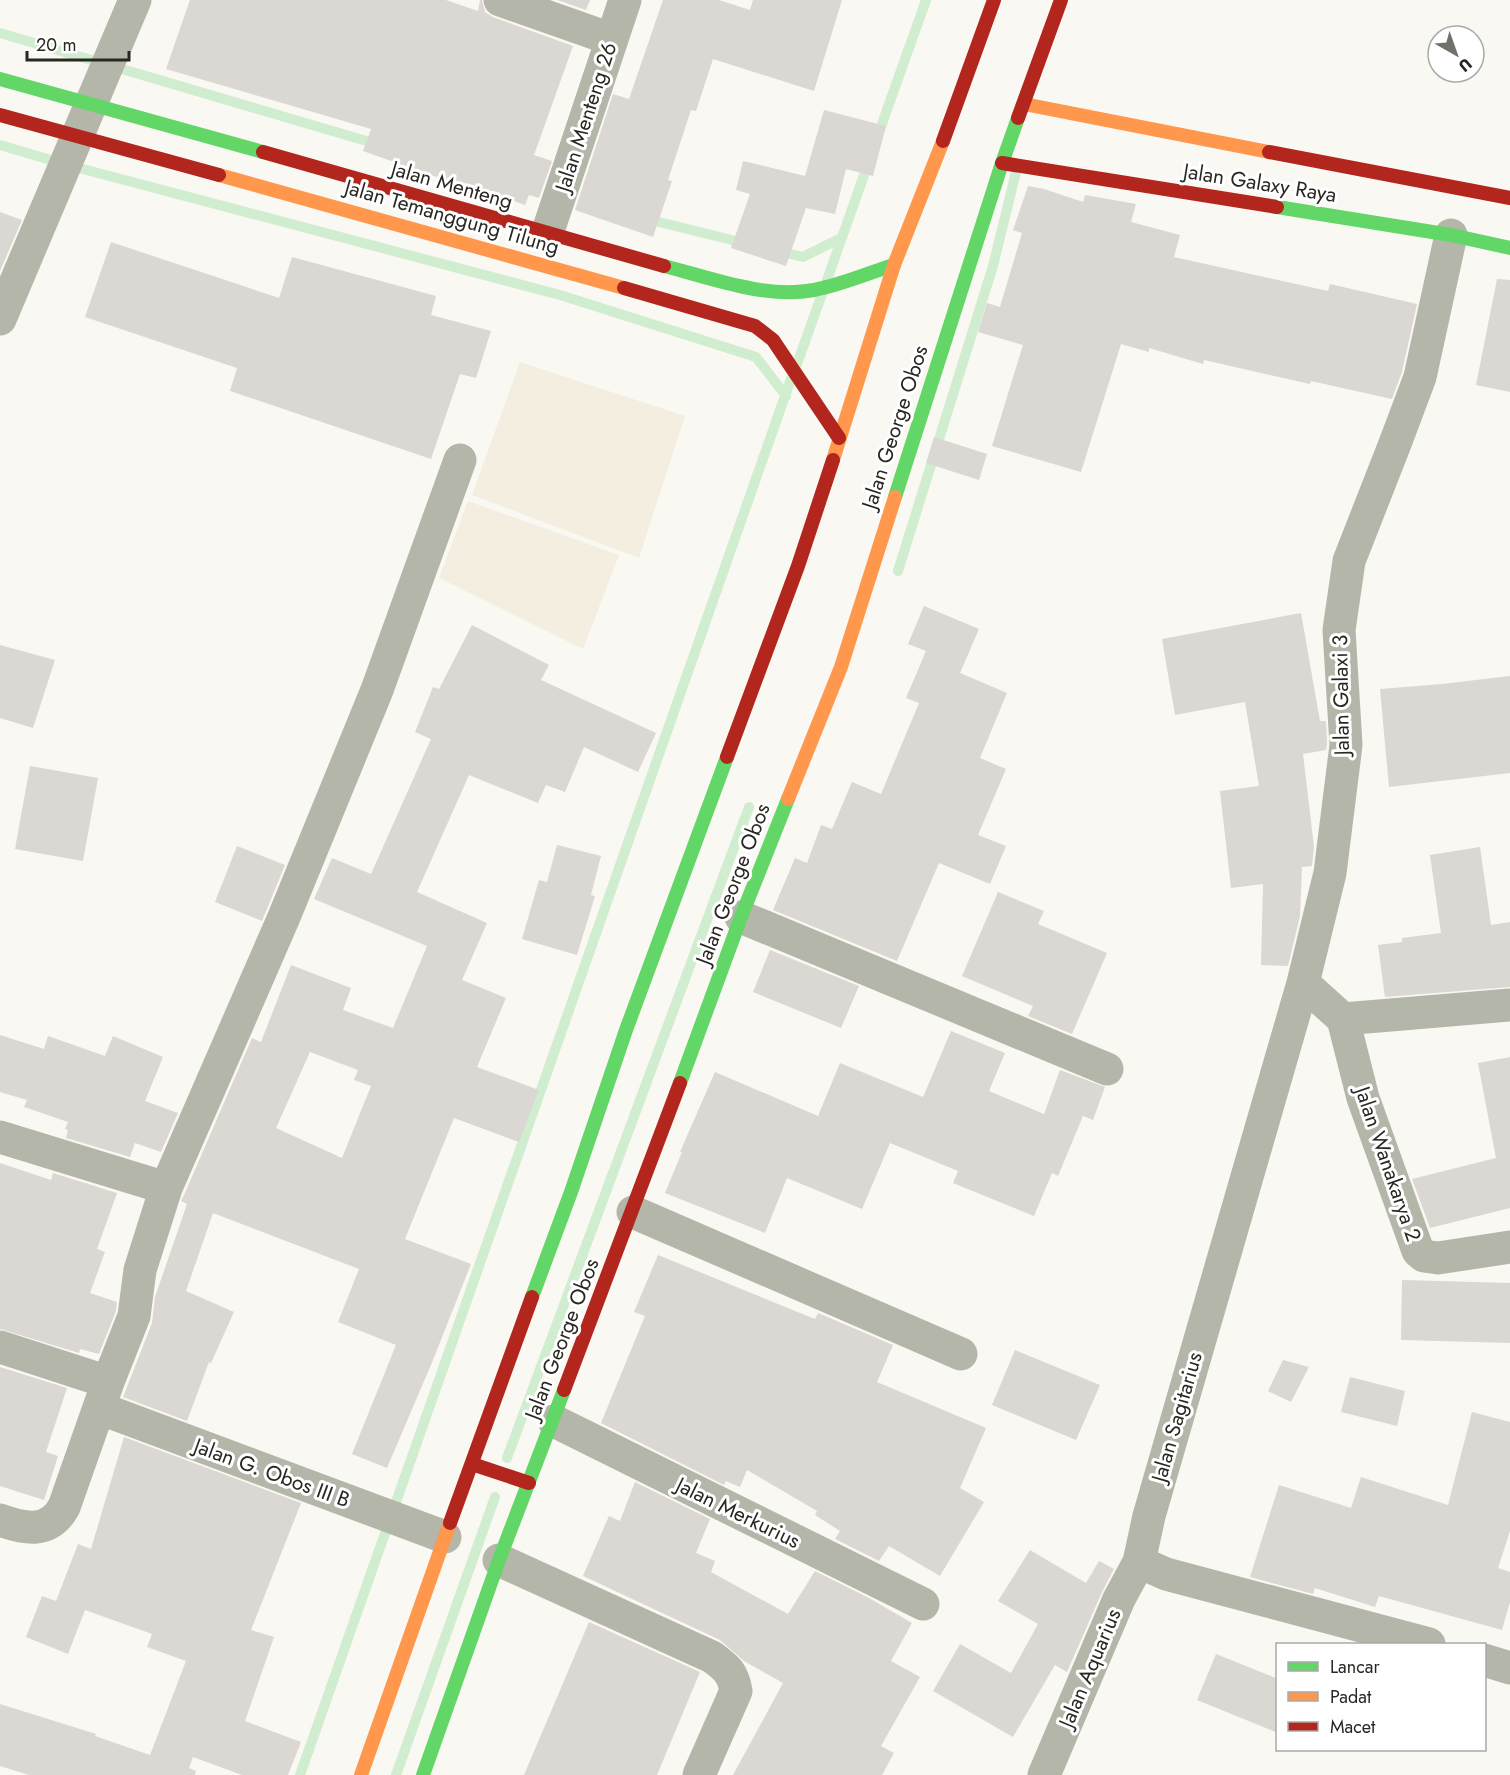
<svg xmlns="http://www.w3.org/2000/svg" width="1510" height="1775" viewBox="0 0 1510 1775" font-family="Jost,sans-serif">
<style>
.built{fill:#f4eee0}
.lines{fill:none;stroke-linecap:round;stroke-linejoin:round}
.stream{stroke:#d1edd0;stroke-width:10}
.building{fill:#dbd7d3;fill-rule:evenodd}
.street{stroke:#b4b6a9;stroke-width:33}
.fast{stroke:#63d668;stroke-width:14}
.slow{stroke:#ff974d;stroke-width:14}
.jam{stroke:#b3261e;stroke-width:14}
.labels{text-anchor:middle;stroke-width:6;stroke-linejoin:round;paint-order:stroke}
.street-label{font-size:21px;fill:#292722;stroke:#fff}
</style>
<rect width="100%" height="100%" fill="#faf8f2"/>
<path class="built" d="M 520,362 L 685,416 L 639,558 L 472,495 Z
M 468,501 L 619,555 L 583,649 L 439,578 Z"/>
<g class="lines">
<path class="stream" d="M 0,33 L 380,145
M 877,138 L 926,0
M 0,145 L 64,164 L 560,295 L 756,357 L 786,396
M 647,219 L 748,244
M 778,251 L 803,257 L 841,238
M 827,280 L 869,161
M 797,364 L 822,294
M 898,571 L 993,266 L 1017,168
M 507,1458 L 749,807
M 300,1775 L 791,379
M 396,1775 L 495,1497"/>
</g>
<path class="building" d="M 190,0 L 446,0 L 478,11 L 480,0 L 482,0 L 485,12 L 493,17 L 573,46 L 534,155 L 552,161 L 539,198 L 529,195 L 525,205 L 452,179 L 451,182 L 363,151 L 371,129 L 166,69 Z
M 557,0 L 590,0 L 586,10 Z
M 663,0 L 719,0 L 750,10 L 753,0 L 842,0 L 814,91 L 713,59 L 696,111 L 691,110 L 668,180 L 672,181 L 653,237 L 575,210 L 613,94 L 629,99 Z
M 824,110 L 886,126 L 873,176 L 846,169 L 835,214 L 806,208 L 786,266 L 731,248 L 750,194 L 736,190 L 743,161 L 805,176 Z
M 1028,186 L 1044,189 L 1083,202 L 1085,195 L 1136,204 L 1131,222 L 1180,235 L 1174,257 L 1328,291 L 1330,284 L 1417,304 L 1402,372 L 1392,399 L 1311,381 L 1310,384 L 1204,360 L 1203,364 L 1149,348 L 1149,352 L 1121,344 L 1081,472 L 992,446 L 1023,345 L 978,332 L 987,303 L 1000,307 L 1022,233 L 1013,230 Z
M 0,212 L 22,220 L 0,271 Z
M 111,242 L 279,298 L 292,257 L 436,296 L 431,315 L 491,331 L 476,378 L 460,374 L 431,459 L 230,391 L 237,368 L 85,317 Z
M 1497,279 L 1510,280 L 1510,392 L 1476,385 Z
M 934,437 L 987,454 L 979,480 L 926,463 Z
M 924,606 L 979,629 L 960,673 L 1007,693 L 980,758 L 1006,769 L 978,835 L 1006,846 L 990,884 L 939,863 L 897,961 L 773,910 L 795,858 L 807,863 L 821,825 L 832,829 L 852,782 L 881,794 L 919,703 L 906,698 L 926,651 L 908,644 Z
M 1301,613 L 1320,721 L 1326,721 L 1327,744 L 1326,750 L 1303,754 L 1314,847 L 1312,866 L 1302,867 L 1300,916 L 1288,966 L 1261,965 L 1263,884 L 1231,888 L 1220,791 L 1259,786 L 1245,702 L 1175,715 L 1162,639 Z
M 472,625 L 549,665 L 541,680 L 656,733 L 638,772 L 584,747 L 565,792 L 546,785 L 538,803 L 469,775 L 417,892 L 487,923 L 462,980 L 506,998 L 477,1067 L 539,1090 L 519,1142 L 454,1118 L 405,1239 L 471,1264 L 433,1360 L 387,1468 L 352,1454 L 396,1345 L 338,1322 L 359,1269 L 213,1213 L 186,1291 L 234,1312 L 211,1363 L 209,1362 L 187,1421 L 123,1397 L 152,1323 L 155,1297 L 187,1204 L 181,1201 L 184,1195 L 252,1038 L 261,1042 L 291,965 L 351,988 L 343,1010 L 393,1028 L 427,946 L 314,899 L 332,858 L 371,874 L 431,739 L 415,732 L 433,687 L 439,689 ZM 310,1052 L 358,1070 L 354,1080 L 371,1086 L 342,1158 L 276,1128 Z
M 0,645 L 55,660 L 33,728 L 0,718 Z
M 1510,676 L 1510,773 L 1389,787 L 1380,689 L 1442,684 Z
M 30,766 L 98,778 L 83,861 L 15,849 Z
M 557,845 L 601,856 L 591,895 L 595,896 L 577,955 L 522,939 L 539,880 L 547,882 Z
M 237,846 L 285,865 L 262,921 L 215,902 Z
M 1480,847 L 1491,925 L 1510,922 L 1510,987 L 1385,997 L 1378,945 L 1402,942 L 1402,938 L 1441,933 L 1430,855 Z
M 998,892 L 1044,911 L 1038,924 L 1107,953 L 1072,1034 L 1028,1016 L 1033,1006 L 962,976 Z
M 770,950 L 859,986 L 841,1028 L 753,992 Z
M 951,1031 L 1005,1053 L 989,1091 L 1044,1114 L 1060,1070 L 1105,1087 L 1093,1120 L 1083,1116 L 1058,1176 L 1052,1173 L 1034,1216 L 953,1183 L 958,1171 L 890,1143 L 862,1209 L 787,1178 L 765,1233 L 665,1193 L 682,1152 L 680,1152 L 715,1072 L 818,1116 L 840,1063 L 923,1097 Z
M 0,1035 L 44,1049 L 48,1036 L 105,1056 L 113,1036 L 163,1057 L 145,1101 L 178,1113 L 161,1152 L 135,1143 L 130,1157 L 66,1138 L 68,1130 L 65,1129 L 68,1122 L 24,1107 L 27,1100 L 0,1092 Z
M 1510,1057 L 1510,1208 L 1430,1228 L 1412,1179 L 1496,1158 L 1478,1063 Z
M 0,1163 L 51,1180 L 53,1173 L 117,1193 L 97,1249 L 105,1252 L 90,1293 L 117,1302 L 116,1311 L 99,1354 L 80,1349 L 79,1353 L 0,1329 Z
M 658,1255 L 815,1319 L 818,1313 L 893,1345 L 877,1382 L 986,1428 L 960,1488 L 984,1502 L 940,1576 L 889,1546 L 879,1561 L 835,1539 L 840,1531 L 815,1515 L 817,1511 L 747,1470 L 740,1487 L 726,1481 L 724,1485 L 601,1423 L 645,1316 L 634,1312 Z
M 1402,1280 L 1510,1283 L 1510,1343 L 1401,1340 Z
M 1015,1350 L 1100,1385 L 1076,1440 L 992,1405 Z
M 1283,1360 L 1309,1367 L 1291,1402 L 1268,1391 Z
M 0,1367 L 67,1388 L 46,1452 L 58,1456 L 44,1500 L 0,1486 Z
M 1350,1377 L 1405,1391 L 1397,1426 L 1341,1412 Z
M 1472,1412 L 1510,1422 L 1510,1531 L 1498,1568 L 1510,1572 L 1510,1602 L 1502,1630 L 1379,1596 L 1375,1607 L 1315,1588 L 1313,1594 L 1250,1577 L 1279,1485 L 1351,1508 L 1361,1477 L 1448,1505 Z
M 124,1437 L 301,1503 L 251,1630 L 274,1637 L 245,1721 L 301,1742 L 288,1775 L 242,1775 L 193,1757 L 189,1768 L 196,1771 L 195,1775 L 29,1775 L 0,1766 L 0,1704 L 96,1734 L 95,1736 L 150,1755 L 186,1661 L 147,1647 L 152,1634 L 85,1610 L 68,1654 L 26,1637 L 42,1596 L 56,1601 L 78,1544 L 91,1549 Z
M 635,1482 L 710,1519 L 696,1553 L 715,1561 L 711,1572 L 788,1614 L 815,1571 L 869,1598 L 912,1623 L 891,1661 L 920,1677 L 881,1746 L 894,1753 L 882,1775 L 733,1775 L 783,1683 L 744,1661 L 720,1640 L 583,1576 L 609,1516 L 620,1521 Z
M 1030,1550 L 1086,1583 L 1099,1561 L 1114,1569 L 1102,1592 L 1067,1672 L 1055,1665 L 1013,1737 L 933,1691 L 960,1644 L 1011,1673 L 1038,1624 L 998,1601 Z
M 589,1622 L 700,1672 L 657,1775 L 524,1775 Z
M 1216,1654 L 1278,1679 L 1278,1733 L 1197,1700 Z"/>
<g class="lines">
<path class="street" d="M 500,0 L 611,39
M 547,234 L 625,0
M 0,319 L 135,0
M 741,917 L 1107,1069
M 1303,983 L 1343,1019 L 1510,1005
M 1343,1019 L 1363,1098 L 1418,1251 L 1424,1256 L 1438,1258 L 1510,1247
M 0,1137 L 166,1188
M 633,1212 L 961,1354
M 0,1347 L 108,1382
M 99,1408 L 445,1537
M 554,1421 L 923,1604
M 0,1520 C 25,1529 49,1534 64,1507 L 108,1382 L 134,1316 L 140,1270 L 166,1188 L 284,917 L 377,690 L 460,460
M 499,1560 L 712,1657 C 727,1668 733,1673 736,1691 L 699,1775
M 1429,1644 L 1166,1574 L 1139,1562 L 1149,1516 L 1303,983 L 1330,873 L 1346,745 L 1339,630 L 1349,561 L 1396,441 L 1420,377 L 1451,235
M 1484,1660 L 1510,1668
M 1044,1775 L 1119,1599 L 1139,1562"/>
<path class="fast" d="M 0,79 L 263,152
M 1277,207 L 1451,235 L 1510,248
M 664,266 C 711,278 765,299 814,290 C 841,285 868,273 894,265
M 895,497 L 1002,163 L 1018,118
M 680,1083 L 741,917 L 788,799
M 532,1297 L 571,1192 L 626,1030 L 727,757
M 423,1775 L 499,1560 L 564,1390"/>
<path class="slow" d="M 1024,104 L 1269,152
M 219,175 L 624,288
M 833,460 L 894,265 L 943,141
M 788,799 L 841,667 L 895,497
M 361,1775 L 450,1523"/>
<path class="jam" d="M 0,115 L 219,175
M 1018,118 L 1061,0
M 943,141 L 994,0
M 263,152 L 664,266
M 1269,152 L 1510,198
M 1002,163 L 1277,207
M 624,288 L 755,326 L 773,340 L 839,438
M 727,757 L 798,566 L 833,460
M 564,1390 L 680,1083
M 472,1464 L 529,1483
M 450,1523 L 532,1297"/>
</g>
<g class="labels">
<g class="street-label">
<text transform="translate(586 117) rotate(-72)" y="7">Jalan Menteng 26</text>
<text transform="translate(1260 183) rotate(9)" y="7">Jalan Galaxy Raya</text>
<text transform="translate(452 185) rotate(16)" y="7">Jalan Menteng</text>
<text transform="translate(452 217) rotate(16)" y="7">Jalan Temanggung Tilung</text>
<text transform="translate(895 427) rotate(-72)" y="7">Jalan George Obos</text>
<text transform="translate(1341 695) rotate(-91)" y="7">Jalan Galaxi 3</text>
<text transform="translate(733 884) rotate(-69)" y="7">Jalan George Obos</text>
<text transform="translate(1388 1164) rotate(71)" y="7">Jalan Wanakarya 2</text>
<text transform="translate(562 1339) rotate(-69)" y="7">Jalan George Obos</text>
<text transform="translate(1177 1417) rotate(-74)" y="7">Jalan Sagitarius</text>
<text transform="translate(272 1473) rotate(20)" y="7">Jalan G. Obos III B</text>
<text transform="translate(738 1513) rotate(26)" y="7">Jalan Merkurius</text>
<text transform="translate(1090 1668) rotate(-67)" y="7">Jalan Aquarius</text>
</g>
</g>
<rect x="1276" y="1643" width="210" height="108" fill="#ffffff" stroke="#a9a9a7" stroke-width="1.5"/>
<rect x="1288" y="1662" width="30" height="9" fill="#63d668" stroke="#a9a9a7" stroke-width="1.5"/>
<text x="1330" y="1673" font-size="18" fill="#292722">Lancar</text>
<rect x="1288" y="1692" width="30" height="9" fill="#ff974d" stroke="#a9a9a7" stroke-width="1.5"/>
<text x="1330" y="1703" font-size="18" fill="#292722">Padat</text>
<rect x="1288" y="1722" width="30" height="9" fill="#b3261e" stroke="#a9a9a7" stroke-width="1.5"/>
<text x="1330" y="1733" font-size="18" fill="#292722">Macet</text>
<g transform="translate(1456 54) rotate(140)"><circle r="28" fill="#ffffff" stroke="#a9a9a7" stroke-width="1.5"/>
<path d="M0-4.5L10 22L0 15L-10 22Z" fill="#72706b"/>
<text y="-9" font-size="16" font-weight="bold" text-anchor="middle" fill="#292722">U</text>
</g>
<path d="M27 51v9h102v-9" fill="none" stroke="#292722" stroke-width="3"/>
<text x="36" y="51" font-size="18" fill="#292722" stroke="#ffffff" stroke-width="4.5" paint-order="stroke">20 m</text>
</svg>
